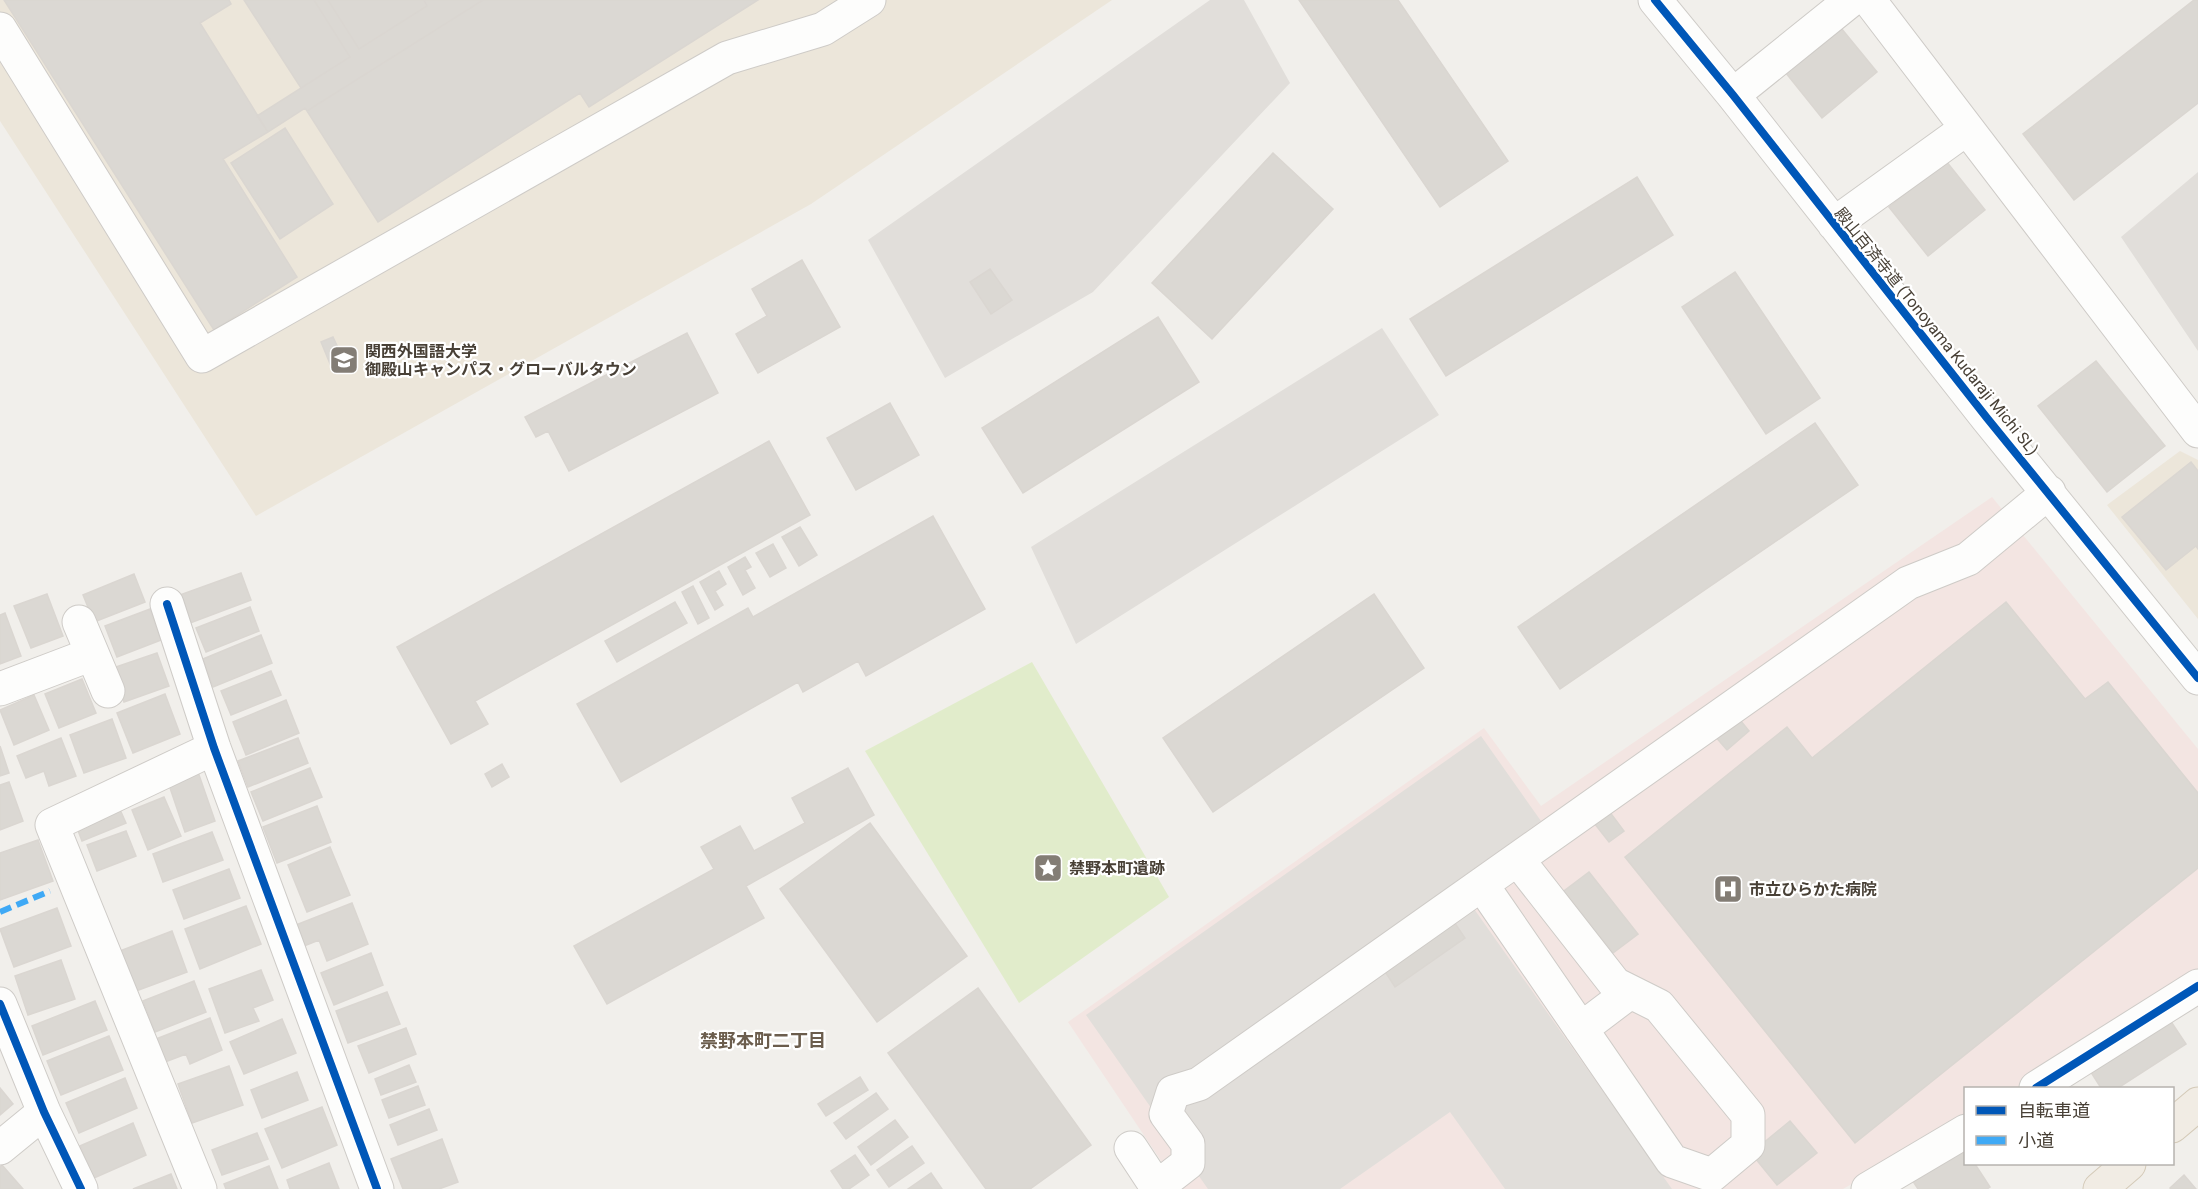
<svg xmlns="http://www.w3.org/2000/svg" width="2198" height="1189" viewBox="0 0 2198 1189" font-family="Roboto,'Noto Sans JP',sans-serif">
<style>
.education{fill:#ece6da}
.medical{fill:#f3e5e2}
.green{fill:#e1eccb}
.parking{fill:#e1deda}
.building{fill:#dbd8d3;stroke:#dad6d1;stroke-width:1.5}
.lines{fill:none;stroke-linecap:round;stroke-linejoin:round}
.minor-casing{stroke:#cecbc7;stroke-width:35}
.major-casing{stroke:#d4cab8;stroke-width:35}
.minor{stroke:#fdfdfc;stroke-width:33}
.major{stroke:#f1ece4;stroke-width:33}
.quiet{stroke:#3fa9f5;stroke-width:6;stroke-dasharray:12 6;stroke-linecap:butt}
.cycleway-casing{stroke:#fff;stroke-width:11}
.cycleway{stroke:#0057b8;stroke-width:8}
.labels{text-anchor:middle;stroke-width:4.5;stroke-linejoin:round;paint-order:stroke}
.street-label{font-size:16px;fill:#484036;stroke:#fff}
.poi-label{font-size:16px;font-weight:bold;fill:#484036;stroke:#fff;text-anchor:start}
.neighbourhood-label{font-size:18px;font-weight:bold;fill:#6b5d4d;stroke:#fff}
</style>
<rect width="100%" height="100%" fill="#f1efeb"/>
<path class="education" d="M 0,0 L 1112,0 L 811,204 L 256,516 L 0,121 Z
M 2180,451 L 2198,460 L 2198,619 L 2107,505 Z"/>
<path class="medical" d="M 1992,497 L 2198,749 L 2198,971 L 2117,1017 L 2019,1088 L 1966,1088 L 1965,1119 L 1843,1189 L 1180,1189 L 1068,1022 L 1484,728 L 1541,806 Z"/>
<path class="green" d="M 1032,662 L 1169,897 L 1019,1003 L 865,751 Z"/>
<path class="parking" d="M 1210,0 L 1244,0 L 1290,83 L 1093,292 L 945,378 L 868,240 Z
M 2198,172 L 2198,351 L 2121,237 Z
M 1382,328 L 1439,415 L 1076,644 L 1031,547 Z
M 1481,736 L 1541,821 L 1455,882 L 1672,1189 L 1505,1189 L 1450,1112 L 1340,1189 L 1208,1189 L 1086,1015 Z"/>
<path class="building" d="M 4,0 L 229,0 L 231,4 L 200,23 L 268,132 L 223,159 L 297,277 L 214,330 Z
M 244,0 L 314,0 L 350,57 L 301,88 Z
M 314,0 L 328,0 L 359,49 L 427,6 L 424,0 L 483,0 L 307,111 L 305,108 L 268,132 L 257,116 L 350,57 Z
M 328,0 L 424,0 L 427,6 L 359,49 Z
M 483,0 L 758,0 L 589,107 L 580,93 L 378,222 L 307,111 Z
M 1299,0 L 1398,0 L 1508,161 L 1440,207 Z
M 2194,0 L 2198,0 L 2198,103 L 2074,200 L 2023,134 Z
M 1841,28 L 1877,72 L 1822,118 L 1786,73 Z
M 285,128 L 333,204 L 280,239 L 231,163 Z
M 1273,153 L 1333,209 L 1212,339 L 1152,283 Z
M 1946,161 L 1985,210 L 1928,256 L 1889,207 Z
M 1637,177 L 1673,235 L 1446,376 L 1410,319 Z
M 802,260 L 840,327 L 758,373 L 736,334 L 767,316 L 752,289 Z
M 990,269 L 1012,300 L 991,314 L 970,282 Z
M 1735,272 L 1820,398 L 1766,434 L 1682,307 Z
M 1158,317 L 1199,382 L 1023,493 L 982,428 Z
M 687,333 L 718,393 L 569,471 L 548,431 L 536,437 L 525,417 Z
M 333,337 L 346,365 L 333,371 L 321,342 Z
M 2096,361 L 2165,446 L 2107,492 L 2038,406 Z
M 890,403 L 919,455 L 856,490 L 827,438 Z
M 1815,423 L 1858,485 L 1560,689 L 1518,627 Z
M 769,441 L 810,515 L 475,701 L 488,724 L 451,744 L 397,647 Z
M 2191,462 L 2198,471 L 2198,549 L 2196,546 L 2166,570 L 2122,517 Z
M 933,516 L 985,609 L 866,676 L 858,661 L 803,692 L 798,682 L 621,782 L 577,704 L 748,608 L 753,617 Z
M 800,527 L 817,555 L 799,566 L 782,537 Z
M 773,544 L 786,568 L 770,577 L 756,553 Z
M 745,557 L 751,567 L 745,570 L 755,588 L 743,595 L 728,567 Z
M 719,571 L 726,584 L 715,591 L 723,605 L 715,610 L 700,582 Z
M 241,573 L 251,600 L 190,623 L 180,595 Z
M 134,574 L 145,602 L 94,622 L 83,595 Z
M 693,586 L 709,618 L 698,624 L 682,592 Z
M 47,594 L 63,636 L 31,648 L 14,606 Z
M 1374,594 L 1424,668 L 1213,812 L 1163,738 Z
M 675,602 L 687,623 L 617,662 L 605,641 Z
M 2006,602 L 2085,699 L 2108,682 L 2198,793 L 2198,868 L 1855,1143 L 1625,857 L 1787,727 L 1812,758 Z
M 250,607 L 259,631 L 206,652 L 196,628 Z
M 150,609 L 161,640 L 117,657 L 105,626 Z
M 5,613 L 21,656 L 0,664 L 0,615 Z
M 261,635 L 272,663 L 213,687 L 203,659 Z
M 157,653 L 169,686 L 124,702 L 113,668 Z
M 271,671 L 281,695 L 231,715 L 221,691 Z
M 82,679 L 96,713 L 59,728 L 45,694 Z
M 165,694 L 180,734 L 133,753 L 117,713 Z
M 34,695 L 49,730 L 14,745 L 0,710 Z
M 286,700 L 299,733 L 246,755 L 233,722 Z
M 1736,715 L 1749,731 L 1727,750 L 1714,735 Z
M 112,719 L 126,758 L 84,773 L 70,735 Z
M 61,738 L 76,776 L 49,786 L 44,771 L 26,778 L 17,756 Z
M 298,738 L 308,763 L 248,787 L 238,761 Z
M 0,746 L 9,773 L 0,776 Z
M 502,764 L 509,777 L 492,787 L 485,774 Z
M 310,768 L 322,797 L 263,821 L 251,792 Z
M 848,768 L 874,815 L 746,886 L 764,918 L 607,1004 L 574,946 L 714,869 L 701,847 L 740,826 L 754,851 L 805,823 L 792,798 Z
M 198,772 L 215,821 L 185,832 L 168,782 Z
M 9,782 L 23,821 L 0,830 L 0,785 Z
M 164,797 L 181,836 L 148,850 L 132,810 Z
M 117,803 L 126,823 L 82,841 L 74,820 Z
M 317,806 L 331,842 L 277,863 L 263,827 Z
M 1606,807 L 1624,831 L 1609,842 L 1591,819 Z
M 870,823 L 967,956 L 877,1022 L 780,889 Z
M 126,831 L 136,856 L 97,871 L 87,845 Z
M 212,832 L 223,860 L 163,882 L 153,854 Z
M 38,840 L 53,881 L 0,900 L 0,853 Z
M 330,847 L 350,895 L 307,912 L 288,865 Z
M 229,869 L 240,898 L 184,919 L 173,890 Z
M 1589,872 L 1638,934 L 1613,953 L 1564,891 Z
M 352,903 L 368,944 L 327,961 L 319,940 L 304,946 L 296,925 Z
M 246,906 L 261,944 L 200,969 L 185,929 Z
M 57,908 L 71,946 L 14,967 L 0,929 Z
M 1452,919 L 1465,938 L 1395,987 L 1382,967 Z
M 172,931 L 187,972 L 136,991 L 120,951 Z
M 371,953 L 383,985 L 334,1005 L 321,973 Z
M 61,960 L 75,999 L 28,1015 L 15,976 Z
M 261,970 L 273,1000 L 253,1008 L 259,1021 L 225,1033 L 209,989 Z
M 194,981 L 206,1012 L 155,1032 L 143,1001 Z
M 978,988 L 1091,1145 L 1030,1189 L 986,1189 L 888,1053 Z
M 387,992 L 400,1024 L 348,1043 L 336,1011 Z
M 95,1001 L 107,1030 L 43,1055 L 32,1026 Z
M 2166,1014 L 2186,1044 L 2118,1088 L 2101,1088 L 2087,1066 Z
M 210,1018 L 222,1050 L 190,1064 L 186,1054 L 165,1062 L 156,1039 Z
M 282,1019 L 296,1053 L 244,1074 L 230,1042 Z
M 406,1028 L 416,1054 L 369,1073 L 358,1046 Z
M 109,1036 L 123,1070 L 61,1095 L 47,1061 Z
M 409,1065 L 416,1082 L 381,1095 L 375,1079 Z
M 229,1066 L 243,1105 L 192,1123 L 178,1084 Z
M 297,1072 L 308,1100 L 262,1118 L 251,1090 Z
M 860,1077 L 868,1090 L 826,1116 L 818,1104 Z
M 125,1078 L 137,1108 L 79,1133 L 66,1103 Z
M 418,1086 L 425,1105 L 389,1118 L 382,1100 Z
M 0,1088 L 13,1104 L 0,1115 Z
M 876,1093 L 888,1109 L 846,1139 L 834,1123 Z
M 322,1107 L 337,1145 L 282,1168 L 265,1129 Z
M 429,1109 L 437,1130 L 398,1145 L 390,1125 Z
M 895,1120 L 908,1137 L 871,1165 L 858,1147 Z
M 1790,1121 L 1817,1153 L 1777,1185 L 1751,1153 Z
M 133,1123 L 146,1155 L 94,1178 L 80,1146 Z
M 257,1133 L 268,1159 L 222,1175 L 212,1150 Z
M 442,1139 L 458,1182 L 439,1189 L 403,1189 L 391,1159 Z
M 912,1146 L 924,1163 L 889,1187 L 877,1170 Z
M 1966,1148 L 1966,1164 L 1975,1164 L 1990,1187 L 1987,1189 L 1918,1189 L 1909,1175 Z
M 855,1155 L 869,1175 L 849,1189 L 843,1189 L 831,1171 Z
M 329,1163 L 339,1189 L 290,1189 L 287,1180 Z
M 2,1165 L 23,1189 L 0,1189 L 0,1167 Z
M 269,1166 L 278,1189 L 226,1189 L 224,1184 Z
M 931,1173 L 942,1189 L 908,1189 Z
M 171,1174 L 177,1189 L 133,1189 Z
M 2184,1175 L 2196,1189 L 2171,1189 L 2170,1188 Z"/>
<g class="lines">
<g class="minor-casing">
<path id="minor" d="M 1655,0 L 1733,95 L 1987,418 L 2198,678
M 1869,0 L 2198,431
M 0,29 L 202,356 L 727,58 L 823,29 L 869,0
M 1733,95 L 1851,0
M 1834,224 L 1966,129
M 167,604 L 214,748 L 377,1189
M 79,622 L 108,691
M 0,689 L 92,654
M 1482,885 L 1672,1161 L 1712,1175 L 1748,1145 L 1748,1115 L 1659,1006 L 1615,984 L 1518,860
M 0,1004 L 44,1112 L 81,1189
M 1581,1029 L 1630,992
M 2036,1088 L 2198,986
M 0,1148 L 44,1112
M 1131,1148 L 1158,1189
M 1157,1187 L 1188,1163 L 1188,1144 L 1166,1114 L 1173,1092 L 1199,1084 L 1908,583 L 1968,559 L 2049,492
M 200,1189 L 52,825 L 214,748
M 1868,1189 L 1966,1131"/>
</g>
<g class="major-casing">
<path id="major" d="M 2172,1126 L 2198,1104
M 2100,1189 L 2129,1164"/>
</g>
<use href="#minor" class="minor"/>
<use href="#major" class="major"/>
<path class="quiet" d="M 0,912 L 50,891"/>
<g class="cycleway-casing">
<path id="cycleway" d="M 1655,0 L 1733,95 L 1987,418 L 2198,678
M 167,604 L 214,748 L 377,1189
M 0,1004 L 44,1112 L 81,1189
M 2036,1088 L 2198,986"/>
</g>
<use href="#cycleway" class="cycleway"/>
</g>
<defs>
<g id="university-square" transform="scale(1.5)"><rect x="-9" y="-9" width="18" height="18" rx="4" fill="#837d75" stroke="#fff"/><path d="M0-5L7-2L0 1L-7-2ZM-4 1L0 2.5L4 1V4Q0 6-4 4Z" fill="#fff"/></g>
<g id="sight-square" transform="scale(1.5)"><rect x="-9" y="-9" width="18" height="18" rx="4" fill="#837d75" stroke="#fff"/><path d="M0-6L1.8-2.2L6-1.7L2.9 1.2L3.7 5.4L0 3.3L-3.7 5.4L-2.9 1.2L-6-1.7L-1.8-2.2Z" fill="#fff"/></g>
<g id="hospital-square" transform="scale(1.5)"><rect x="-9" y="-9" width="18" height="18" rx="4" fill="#837d75" stroke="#fff"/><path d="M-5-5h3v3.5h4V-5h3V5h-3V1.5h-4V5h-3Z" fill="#fff"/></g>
</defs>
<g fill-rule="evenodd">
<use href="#university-square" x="344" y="360"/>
<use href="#sight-square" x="1048" y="868"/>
<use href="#hospital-square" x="1728" y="889"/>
</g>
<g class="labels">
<g class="street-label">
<text transform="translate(1937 331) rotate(51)" y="6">殿山百済寺道 (Tonoyama Kudaraji Michi SL)</text>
</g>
<g class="poi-label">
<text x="365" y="357">関西外国語大学<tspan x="365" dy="18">御殿山キャンパス・グローバルタウン</tspan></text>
<text x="1069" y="874">禁野本町遺跡</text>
<text x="1749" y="895">市立ひらかた病院</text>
</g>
<g class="neighbourhood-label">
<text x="763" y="1047">禁野本町二丁目</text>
</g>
</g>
<rect x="1964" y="1087" width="210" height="78" fill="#ffffff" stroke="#b6b3af" stroke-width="1.5"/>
<rect x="1976" y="1106" width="30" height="9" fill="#0057b8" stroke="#b6b3af" stroke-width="1.5"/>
<text x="2018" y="1117" font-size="18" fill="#484036">自転車道</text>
<rect x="1976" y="1136" width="30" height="9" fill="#3fa9f5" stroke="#b6b3af" stroke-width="1.5"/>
<text x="2018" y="1147" font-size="18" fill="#484036">小道</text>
</svg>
